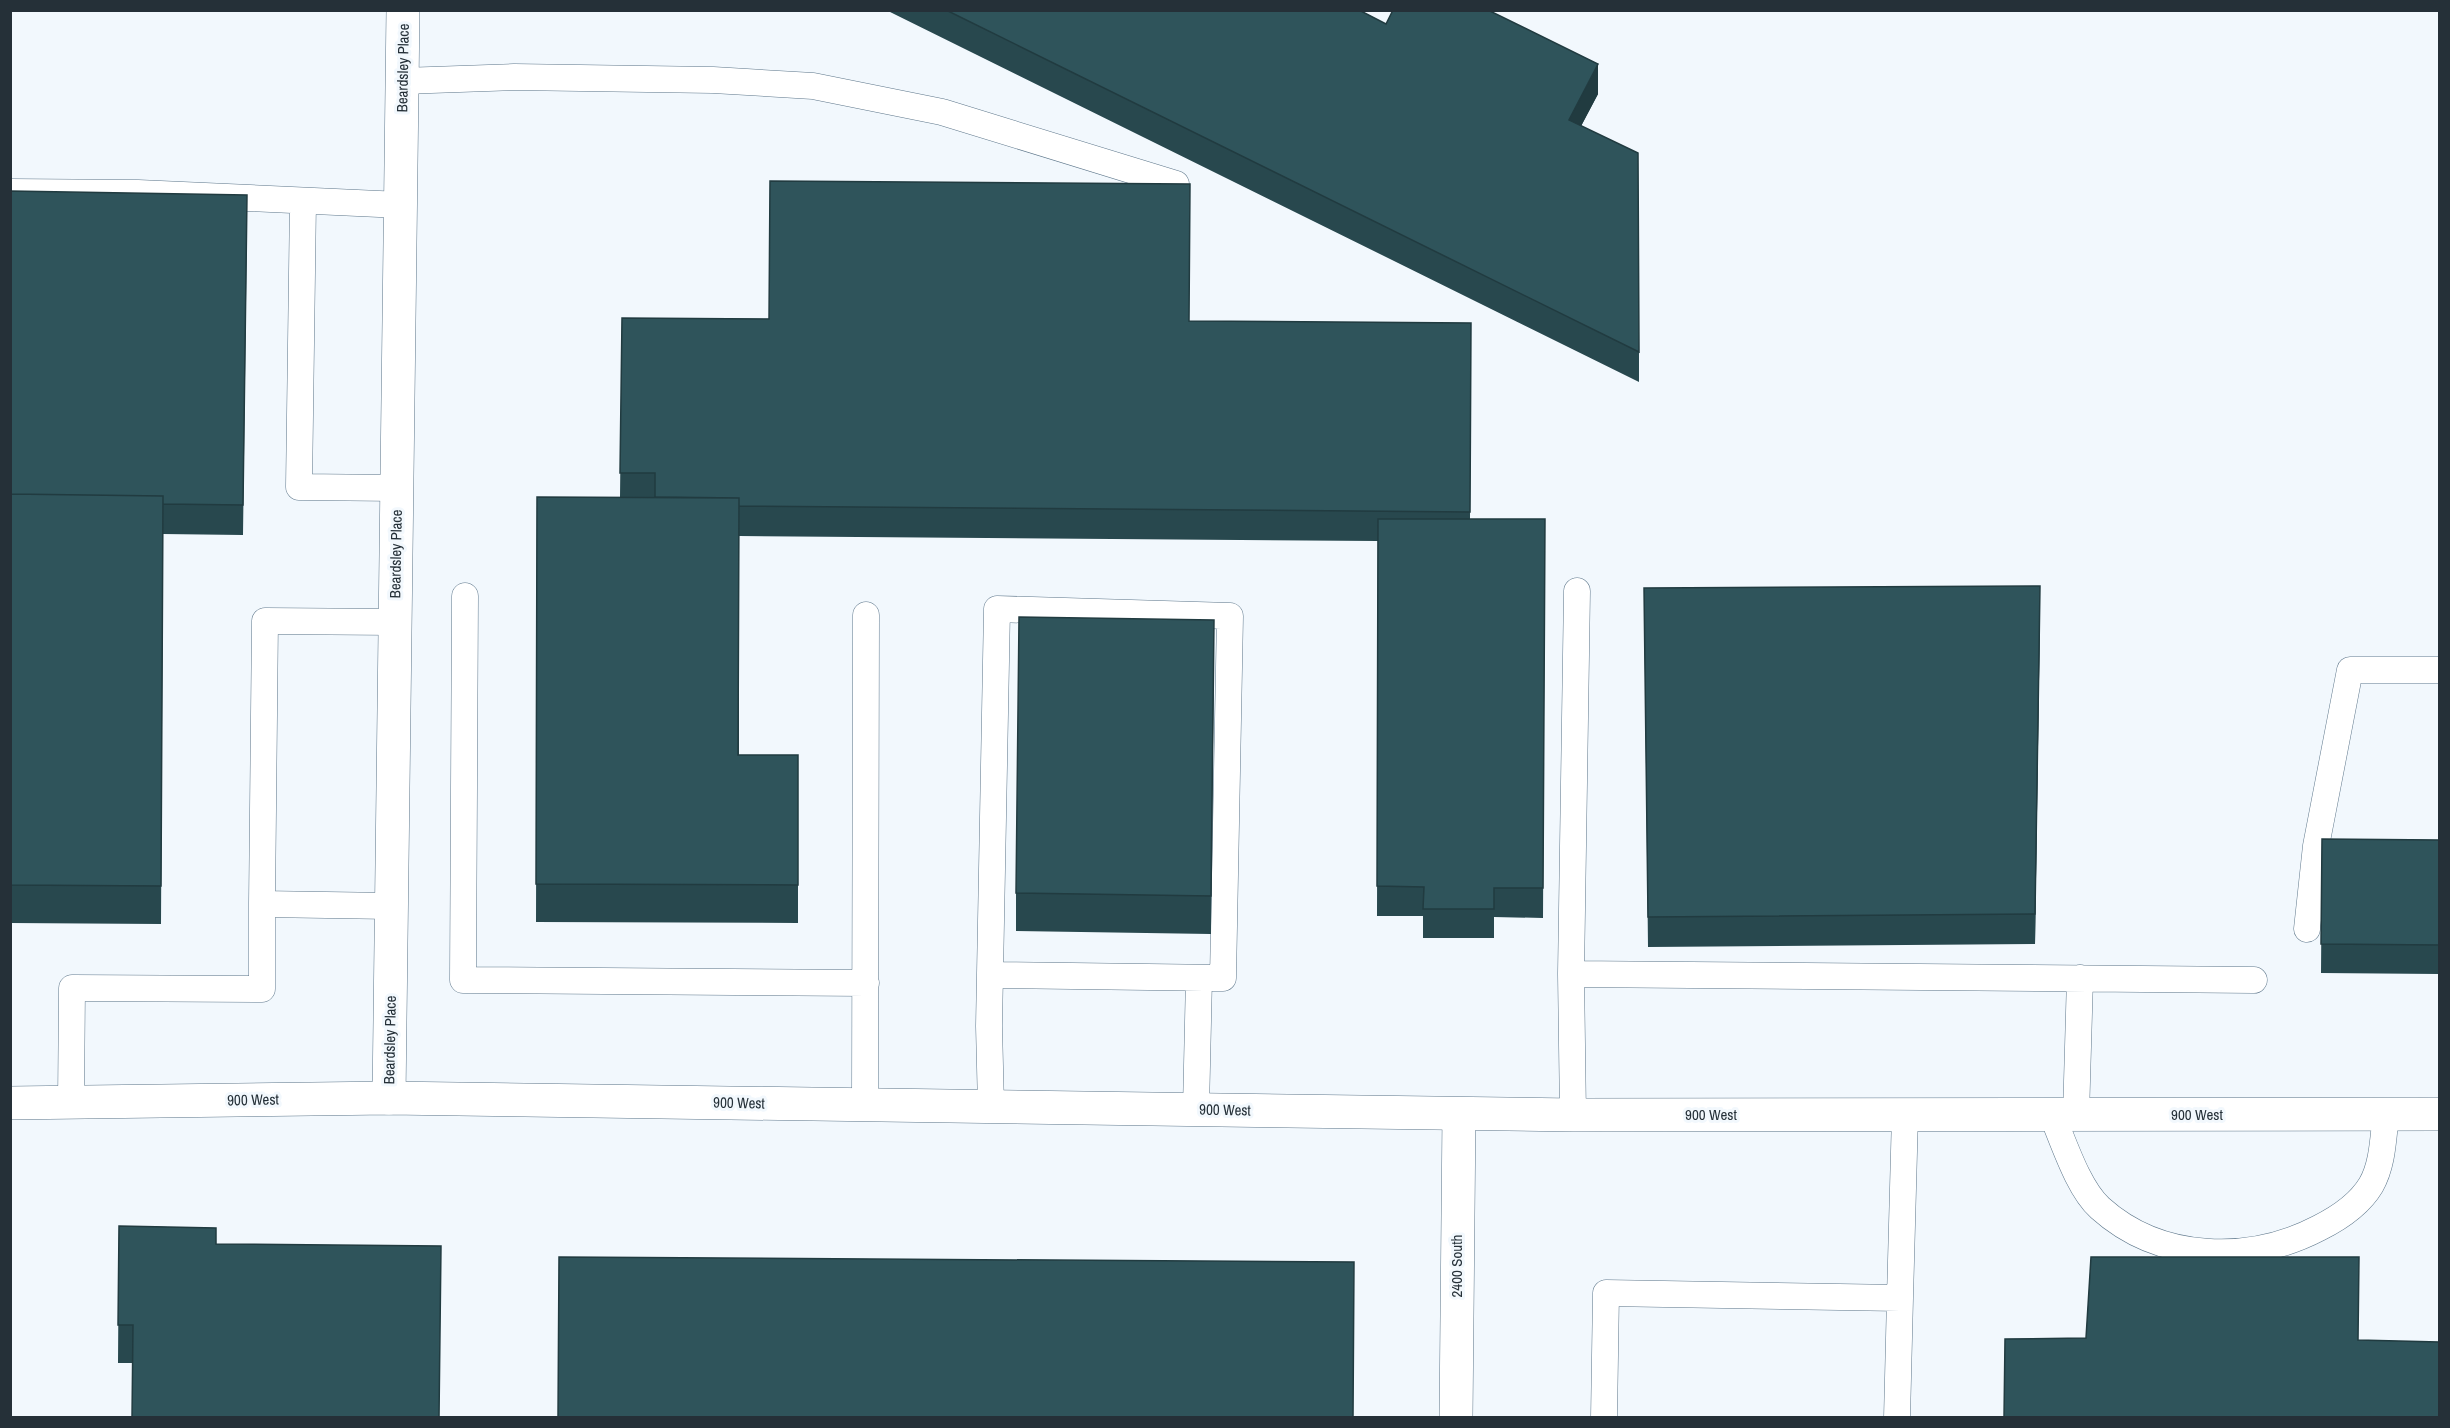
<svg xmlns="http://www.w3.org/2000/svg" width="2450" height="1428" viewBox="0 0 2450 1428" font-family="'Archivo Narrow',sans-serif">
<style>
.lines{fill:none;stroke-linecap:round;stroke-linejoin:round}
.lane-casing{stroke:#5e778b;stroke-width:27}
.street-casing{stroke:#5e778b;stroke-width:34}
.secondary-casing{stroke:#5e778b;stroke-width:34}
.lane{stroke:#fff;stroke-width:26}
.street{stroke:#fff;stroke-width:33}
.secondary{stroke:#fff;stroke-width:33}
.wall{fill:#28484e}
.shaded-wall{fill:#213b40}
.building{fill:#2f545b;stroke:#213b40;stroke-width:1.5}
.labels{text-anchor:middle;stroke-width:6;stroke-linejoin:round;paint-order:stroke}
.street-label{font-size:15px;fill:#253038;stroke:#f2f8fd}
</style>
<rect width="100%" height="100%" fill="#f2f8fd"/>
<g class="lines">
<g class="lane-casing">
<path id="lane" d="M 402,81 L 514,77 L 713,80 L 813,86 L 942,112 L 1176,184
M 10,192 L 138,193 L 401,205
M 303,201 L 299,487 L 397,488
M 1577,591 L 1571,974 L 2254,980
M 465,596 L 463,980 L 866,983
M 391,906 L 262,904 L 265,621 L 395,622
M 2307,929 L 2316,846 L 2350,670 L 2440,670
M 1571,974 L 1573,1115
M 990,975 L 1223,978 L 1230,616 L 997,609 L 989,1026 L 991,1107
M 71,1102 L 72,988 L 262,989 L 262,904
M 865,1105 L 866,615
M 1196,1109 L 1199,978
M 2052,1115 C 2064,1143 2078,1188 2100,1208 C 2160,1262 2250,1264 2319,1228 C 2339,1218 2359,1205 2371,1185 C 2383,1164 2383,1138 2386,1114
M 2076,1116 L 2080,978
M 1604,1418 L 1606,1293 L 1900,1298 L 1905,1115
M 1897,1418 L 1900,1298"/>
</g>
<g class="street-casing">
<path id="street" d="M 389,1098 L 403,10
M 1456,1418 L 1459,1114"/>
</g>
<g class="secondary-casing">
<path id="secondary" d="M 10,1103 L 389,1098 L 1573,1115 L 2440,1114"/>
</g>
<use href="#lane" class="lane"/>
<use href="#street" class="street"/>
<use href="#secondary" class="secondary"/>
</g>
<path class="wall" d="M 886,10 L 1359,10 L 1386,24 L 1598,94 L 1581,126 L 1639,352 L 1639,382 Z
M 10,191 L 247,225 L 243,535 L 163,534 L 161,924 L 10,923 Z
M 622,318 L 1471,323 L 1470,519 L 1545,519 L 1543,918 L 1494,917 L 1494,938 L 1423,938 L 1423,916 L 1377,916 L 1378,541 L 739,536 L 739,755 L 798,755 L 798,923 L 536,922 L 537,497 L 620,497 Z
M 1644,588 L 2040,615 L 2035,944 L 1648,947 Z
M 1214,658 L 1211,934 L 1016,931 L 1016,893 Z
M 2322,839 L 2439,840 L 2439,974 L 2321,973 Z
M 119,1226 L 216,1228 L 132,1363 L 118,1363 Z"/>
<path class="shaded-wall" d="M 1598,64 L 1598,94 L 1569,149 L 1569,120 Z
M 2040,586 L 2040,615 L 2035,944 L 2035,914 Z"/>
<path class="building" d="M 946,10 L 1359,10 L 1386,24 L 1393,10 L 1488,10 L 1598,64 L 1569,120 L 1638,153 L 1639,352 Z
M 770,181 L 1190,184 L 1189,321 L 1471,323 L 1470,512 L 739,506 L 739,498 L 655,497 L 655,473 L 620,473 L 622,318 L 769,319 Z
M 10,191 L 247,195 L 243,505 L 163,504 L 163,496 L 10,494 Z
M 10,494 L 163,496 L 161,886 L 10,885 Z
M 537,497 L 739,498 L 738,755 L 798,755 L 798,885 L 536,884 Z
M 1378,519 L 1545,519 L 1543,888 L 1494,888 L 1494,909 L 1423,909 L 1424,887 L 1377,886 Z
M 2040,586 L 2035,914 L 1648,917 L 1644,588 Z
M 1019,617 L 1214,620 L 1211,896 L 1016,893 Z
M 2322,839 L 2439,840 L 2439,945 L 2321,944 Z
M 119,1226 L 216,1228 L 216,1244 L 441,1246 L 439,1418 L 132,1418 L 133,1325 L 118,1325 Z
M 559,1257 L 1354,1262 L 1353,1418 L 558,1418 Z
M 2091,1257 L 2359,1257 L 2358,1340 L 2439,1342 L 2439,1418 L 2004,1418 L 2005,1339 L 2086,1338 Z"/>
<g class="labels">
<g class="street-label">
<text transform="translate(403 68) rotate(-89)" y="5">Beardsley Place</text>
<text transform="translate(396 554) rotate(-89)" y="5">Beardsley Place</text>
<text transform="translate(390 1040) rotate(-89)" y="5">Beardsley Place</text>
<text transform="translate(253 1100) rotate(-1)" y="5">900 West</text>
<text transform="translate(739 1103) rotate(1)" y="5">900 West</text>
<text transform="translate(1225 1110) rotate(1)" y="5">900 West</text>
<text x="1711" y="1120">900 West</text>
<text x="2197" y="1120">900 West</text>
<text transform="translate(1457 1266) rotate(-90)" y="5">2400 South</text>
</g>
</g>
<rect width="2450" height="1428" fill="none" stroke="#253038" stroke-width="24"/>
</svg>
